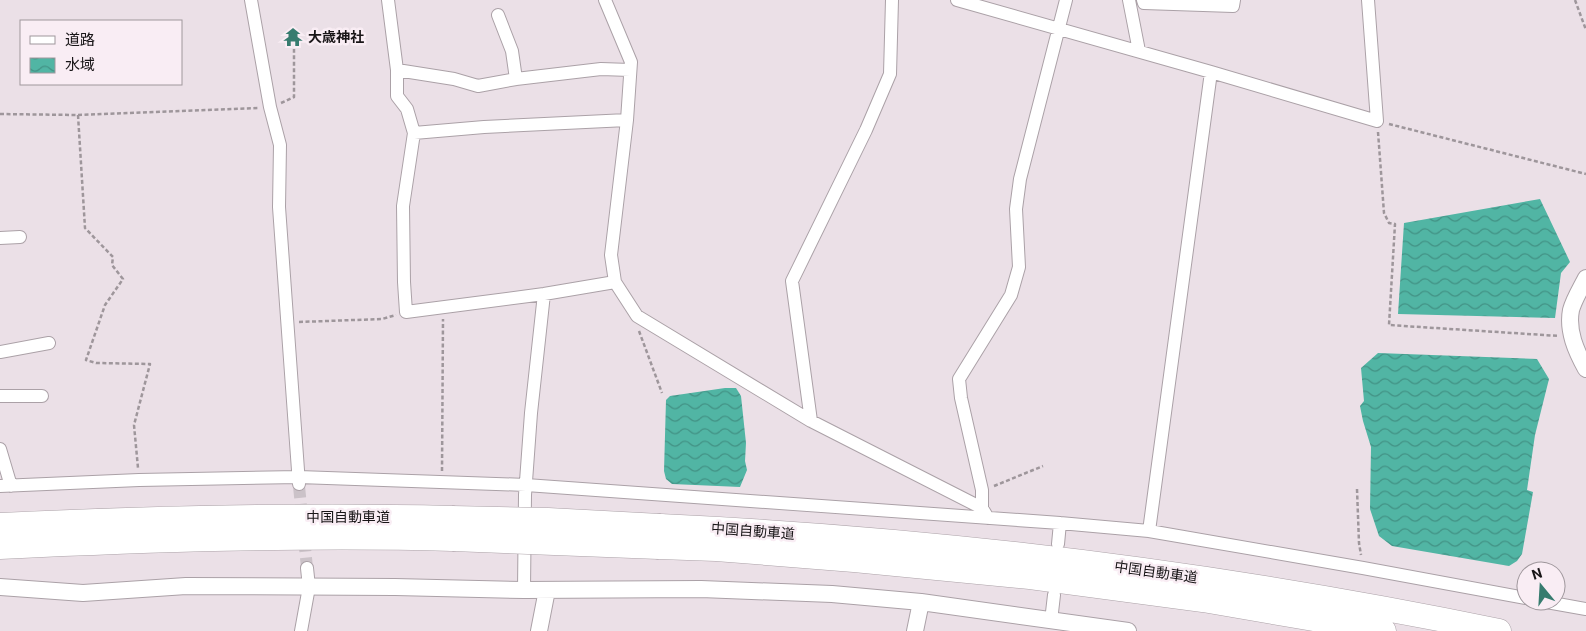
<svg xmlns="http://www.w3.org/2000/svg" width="1586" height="631" viewBox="0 0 1586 631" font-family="Roboto,'Noto Sans JP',sans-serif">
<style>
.water{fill:url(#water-waves)}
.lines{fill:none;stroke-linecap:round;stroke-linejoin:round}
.minor-tunnel{stroke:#cbc2c8;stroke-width:12;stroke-dasharray:12 6;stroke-linecap:butt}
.minor-casing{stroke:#aba1a7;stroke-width:14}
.tertiary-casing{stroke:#aba1a7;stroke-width:18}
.motorway-casing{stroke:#aba1a7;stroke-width:25}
.path{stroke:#9e969b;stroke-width:2.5;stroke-dasharray:4 2.5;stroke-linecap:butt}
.minor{stroke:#fff;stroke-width:12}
.tertiary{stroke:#fff;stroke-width:16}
.motorway{stroke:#fff;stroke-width:24}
.motorway-bridge-casing{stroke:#aba1a7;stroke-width:25;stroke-linecap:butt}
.motorway-bridge{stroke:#fff;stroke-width:24}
.labels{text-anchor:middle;stroke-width:5;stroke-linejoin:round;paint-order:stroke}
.poi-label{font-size:14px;font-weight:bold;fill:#181517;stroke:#f9edf4;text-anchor:start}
.street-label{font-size:14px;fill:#181517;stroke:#f9edf4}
</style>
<defs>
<pattern id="water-waves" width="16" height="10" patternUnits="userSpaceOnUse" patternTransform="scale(1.25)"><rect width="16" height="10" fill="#51b5a4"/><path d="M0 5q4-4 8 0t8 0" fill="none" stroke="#429285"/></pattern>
</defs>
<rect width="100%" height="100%" fill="#ebe0e7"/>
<path class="water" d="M 1540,199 L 1570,262 L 1561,273 L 1555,318 L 1398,314 L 1404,223 Z
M 1378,353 L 1537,359 L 1549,379 L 1535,435 L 1527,490 L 1533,492 L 1522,554 L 1517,561 L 1509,566 L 1392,546 L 1379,536 L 1370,509 L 1371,447 L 1363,421 L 1360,406 L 1364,401 L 1361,368 Z
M 725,388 L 736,388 L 741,396 L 746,443 L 745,461 L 747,470 L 740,487 L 672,484 L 666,479 L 664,471 L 666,400 L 670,396 Z"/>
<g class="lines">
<path class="minor-tunnel" d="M 299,486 L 307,568"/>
<g class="minor-casing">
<path id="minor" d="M 251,0 L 270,107 L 280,145 L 279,207 L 299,484
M 388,0 L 397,70 L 397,96 L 407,109 L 414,133 L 403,206 L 404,282 L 406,312 L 544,294 L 615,282
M 605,0 L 631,62 L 627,120 L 611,255 L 615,282 L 637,316 L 811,421 L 982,508 L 988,518
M 957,0 L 1211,72 L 1377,121 L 1368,0
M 1129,0 L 1139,51
M 1143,0 L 1144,3 L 1233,6 L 1234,0
M 498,15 L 512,51 L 516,79
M 397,70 L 454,79 L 478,86 L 516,79 L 601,69 L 630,70
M 414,133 L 484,127 L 627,120
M 0,238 L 20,237
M 0,352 L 49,343
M 0,396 L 42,396
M 811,421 L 792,281 L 866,130 L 890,74 L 892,0
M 0,449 L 11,486
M 0,486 L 139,480 L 299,477 L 526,485 L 1060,523 L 1149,531 L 1363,568 L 1526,598
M 982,508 L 982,490 L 961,398 L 959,379 L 1011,295 L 1019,267 L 1016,209 L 1020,179 L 1066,0
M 1149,531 L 1211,72
M 1058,544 L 1060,523
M 524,590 L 525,495 L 531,413 L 544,294
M 1541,601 L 1586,609
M 1051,621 L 1054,595
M 301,631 L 309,587 L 307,568"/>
</g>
<g class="tertiary-casing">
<path id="tertiary" d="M 1586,278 C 1581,288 1574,299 1571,310 C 1567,331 1576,351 1586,369
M 0,587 L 83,593 L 186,586 L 395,587 L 524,590 L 701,589 L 832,594 L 921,602 L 1128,631
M 539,631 L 547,590
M 915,631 L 921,602"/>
</g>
<g class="motorway-casing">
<path id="motorway" d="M 0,525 C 150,518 301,514 452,518
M 660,526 C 942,539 1223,574 1499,631
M 0,547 C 151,540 302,535 453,539
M 659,547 L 716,549 L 854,560 L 1030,577 L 1203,600 L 1384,631"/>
</g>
<path class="path" d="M 1575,0 L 1586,30
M 281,103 L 294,97 L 294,49
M 0,114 L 78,115 L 258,108
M 78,115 L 85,228 L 113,257 L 112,265 L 123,279 L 105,305 L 86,360 L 96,363 L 150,364 L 134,425 L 138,468
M 1389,124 L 1586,174
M 1378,132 L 1384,213 L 1389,223 L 1395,224 L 1389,325 L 1559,336
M 299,322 L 382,319 L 396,315
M 639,331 L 662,393
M 442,471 L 443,319
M 994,486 L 1043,466
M 1357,489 L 1359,543 L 1361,555"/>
<use href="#minor" class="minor"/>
<use href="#tertiary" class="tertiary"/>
<use href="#motorway" class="motorway"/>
<g class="motorway-bridge-casing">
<path id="motorway-bridge" d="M 452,518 L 548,520 L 660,526
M 453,539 L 659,547"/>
</g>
<use href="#motorway-bridge" class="motorway-bridge"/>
</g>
<defs>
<g id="temple-bare" transform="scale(1.5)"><path d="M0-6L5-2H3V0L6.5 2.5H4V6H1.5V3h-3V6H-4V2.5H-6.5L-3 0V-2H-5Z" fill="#377c6f" stroke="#f9edf4" stroke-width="2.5" paint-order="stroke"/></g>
</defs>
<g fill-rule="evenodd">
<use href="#temple-bare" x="293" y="37"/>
</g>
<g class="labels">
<g class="poi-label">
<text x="308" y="42">大歳神社</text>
</g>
<g class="street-label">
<text x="348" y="522">中国自動車道</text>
<text transform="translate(753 531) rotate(4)" y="5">中国自動車道</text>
<text transform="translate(1156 572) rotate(8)" y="5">中国自動車道</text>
</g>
</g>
<rect x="20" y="20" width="162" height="65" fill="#f9edf4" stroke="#9f979c"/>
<rect x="30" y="36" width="25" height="8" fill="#ffffff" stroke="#9f979c"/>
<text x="65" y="45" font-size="15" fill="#181517">道路</text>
<rect x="30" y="58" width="25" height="15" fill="url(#water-waves)" stroke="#9f979c"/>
<text x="65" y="70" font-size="15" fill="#181517">水域</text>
<g transform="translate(1541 586) rotate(342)"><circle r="24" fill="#f9edf4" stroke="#9f979c"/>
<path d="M0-4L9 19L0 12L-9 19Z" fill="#377c6f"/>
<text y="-8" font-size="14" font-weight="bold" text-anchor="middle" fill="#181517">N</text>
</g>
</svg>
